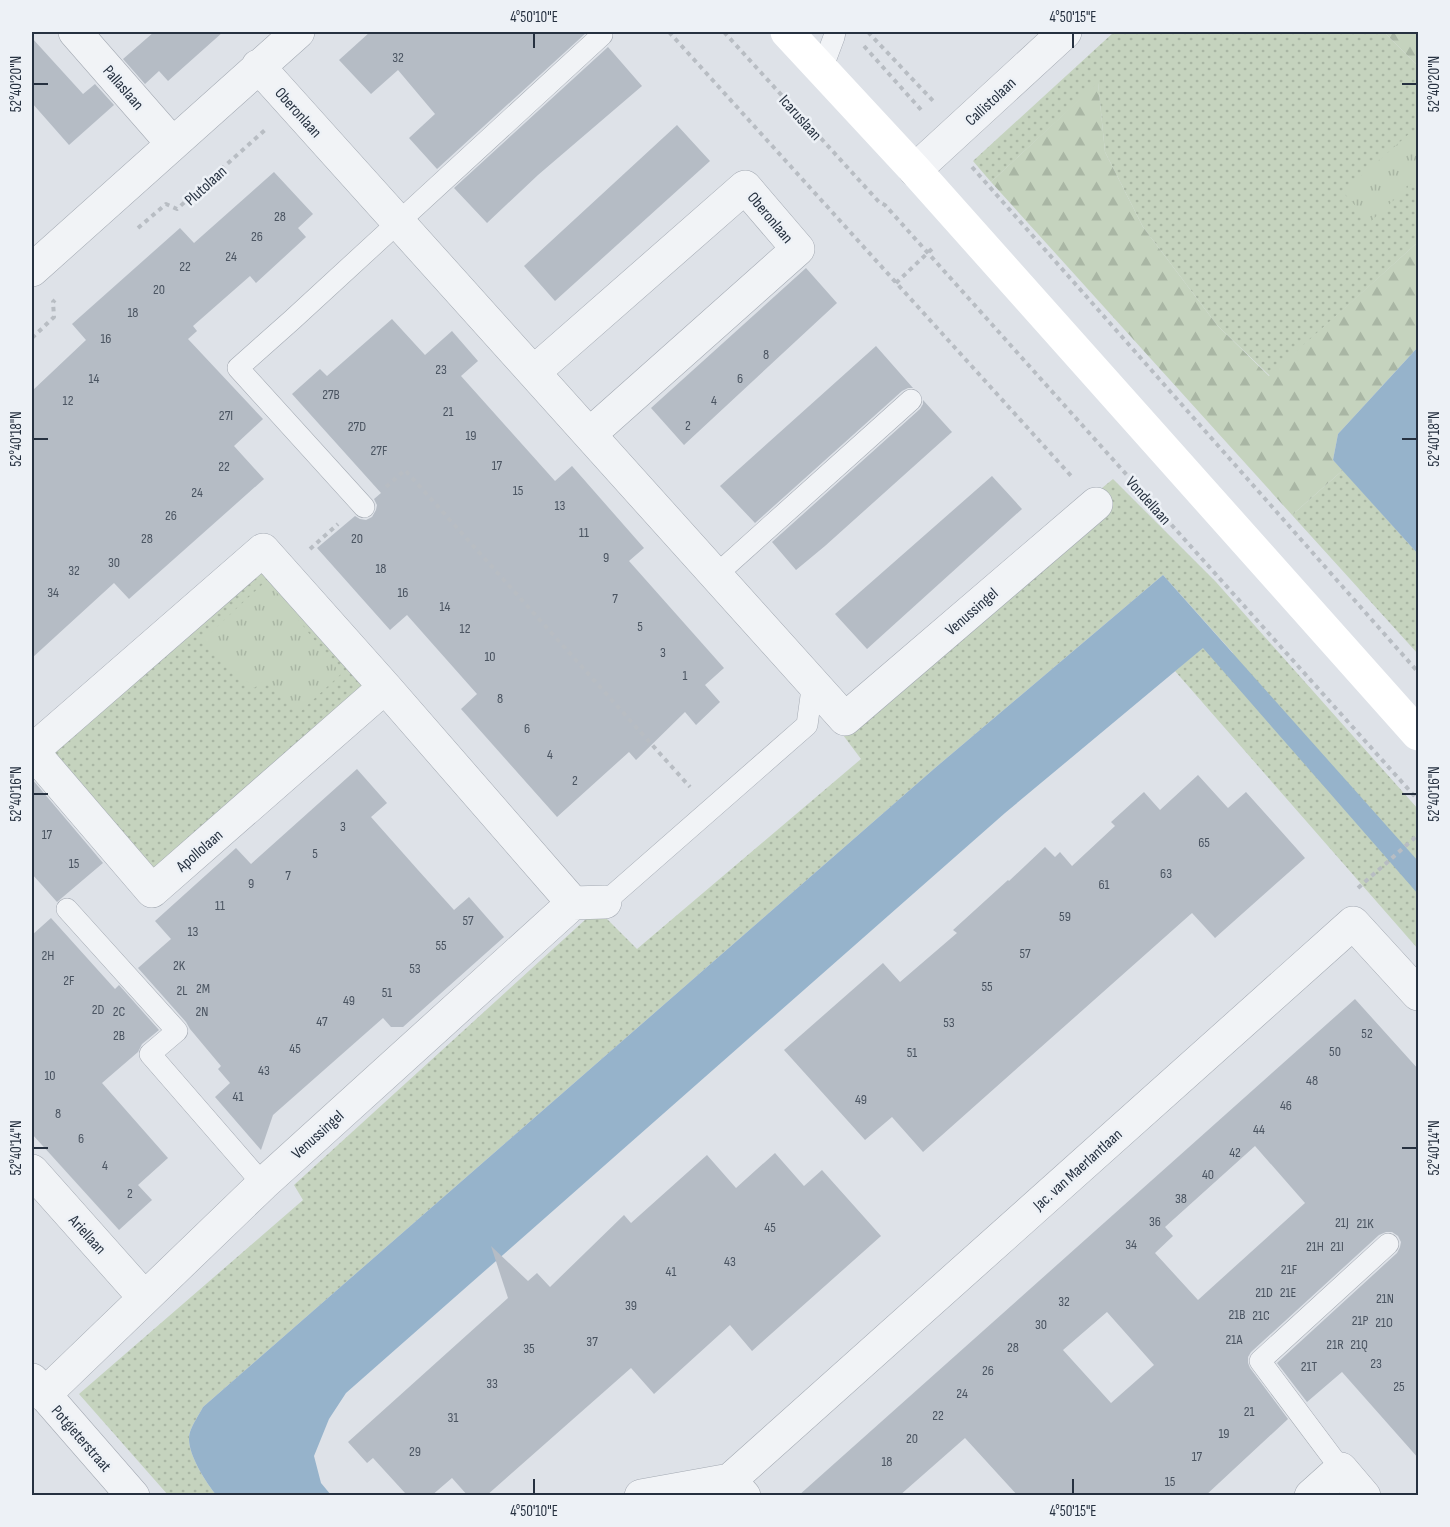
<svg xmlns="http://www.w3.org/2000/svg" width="1450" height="1527" viewBox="0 0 1450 1527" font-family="'Sofia Sans Condensed',sans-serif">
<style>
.grass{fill:url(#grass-dots)}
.forest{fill:url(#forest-firs)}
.park{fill:url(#park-tufts)}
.water{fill:#96b3cb}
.building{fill:#b5bcc5;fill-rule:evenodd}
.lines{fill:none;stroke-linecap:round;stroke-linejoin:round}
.lane-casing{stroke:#a3a9b2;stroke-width:22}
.street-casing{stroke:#a3a9b2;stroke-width:34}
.path{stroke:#b8bdc3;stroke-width:4;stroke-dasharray:4.5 4.5;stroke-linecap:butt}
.lane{stroke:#f1f3f6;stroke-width:21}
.street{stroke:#f1f3f6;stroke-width:33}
.secondary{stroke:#fff;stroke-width:33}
.ticks{fill:none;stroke:#263140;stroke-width:2}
.labels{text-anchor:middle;stroke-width:5;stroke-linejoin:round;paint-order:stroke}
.number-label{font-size:14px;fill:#4a5461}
.street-label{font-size:16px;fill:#263140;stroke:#edf1f6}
.neatline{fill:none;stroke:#263140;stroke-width:2}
.ticks-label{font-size:15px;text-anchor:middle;fill:#263140}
</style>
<defs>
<pattern id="grass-dots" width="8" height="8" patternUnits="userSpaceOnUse" patternTransform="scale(1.5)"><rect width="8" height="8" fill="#c5d3be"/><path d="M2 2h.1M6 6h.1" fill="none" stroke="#a9b6a4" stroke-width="1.8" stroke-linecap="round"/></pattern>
<pattern id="forest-firs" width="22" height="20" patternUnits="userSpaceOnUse" patternTransform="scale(1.5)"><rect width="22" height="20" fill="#c5d3be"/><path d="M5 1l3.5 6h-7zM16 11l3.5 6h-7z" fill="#a9b6a4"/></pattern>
<pattern id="park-tufts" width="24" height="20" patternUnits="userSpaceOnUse" patternTransform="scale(1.5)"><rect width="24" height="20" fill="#c5d3be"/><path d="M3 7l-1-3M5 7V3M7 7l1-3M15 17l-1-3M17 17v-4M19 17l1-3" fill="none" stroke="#a9b6a4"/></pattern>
</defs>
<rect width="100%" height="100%" fill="#dee2e8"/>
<path class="grass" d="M 1114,32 L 1384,32 L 1418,66 L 1418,242 L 1270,376 L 1217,325 L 1143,227 L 1105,152 L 1098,83 L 991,182 L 973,161 Z
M 1343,470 L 1418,554 L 1418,654 L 1292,515 Z
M 1113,479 L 1216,582 L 1418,809 L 1418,949 L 1175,671 L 1203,647 L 1233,653 L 1163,575 L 935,768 L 203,1407 C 199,1415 193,1423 190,1432 C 184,1450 206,1482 216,1495 L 168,1495 L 79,1394 L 303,1200 L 294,1185 L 597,909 L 637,949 L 861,759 L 828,715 L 865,682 Z
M 264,552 L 387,686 L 153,891 L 32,752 Z"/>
<path class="forest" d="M 1384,32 L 1418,32 L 1418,66 Z
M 1098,82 L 1105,152 L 1143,227 L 1217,325 L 1269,376 L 1418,242 L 1418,347 L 1338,434 L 1333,460 L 1343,470 L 1292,515 L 991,182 Z"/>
<path class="park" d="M 1410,133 L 1418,133 L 1418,178 L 1370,222 L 1343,192 Z
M 267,580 L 341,674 L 300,712 L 264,681 L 254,688 L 203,640 Z"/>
<path class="water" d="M 1418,347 L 1418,554 L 1333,460 L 1338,434 Z
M 1163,575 L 1418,861 L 1418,894 L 1203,648 L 1005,813 L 346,1393 L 329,1419 L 314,1456 L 321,1483 L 331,1495 L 216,1495 C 206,1482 184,1450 190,1432 C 193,1423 199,1415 203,1407 L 935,768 Z"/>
<path class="building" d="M 154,32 L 223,32 L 168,81 L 159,71 L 145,84 L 123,59 Z
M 370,32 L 587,32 L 437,169 L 409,138 L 435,114 L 398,70 L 371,94 L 339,60 Z
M 32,38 L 83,94 L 95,84 L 114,105 L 69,145 L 32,103 Z
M 608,47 L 642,86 L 538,175 L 487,223 L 454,188 Z
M 677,125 L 710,161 L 555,301 L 524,266 Z
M 274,172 L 313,214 L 298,228 L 306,237 L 256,283 L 250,276 L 193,326 L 197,331 L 188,339 L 263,419 L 234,446 L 264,479 L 129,599 L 114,583 L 32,658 L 32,391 L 86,340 L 72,324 L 180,228 L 194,243 Z
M 806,268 L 837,303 L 684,445 L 651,408 Z
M 392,319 L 425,355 L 452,331 L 478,361 L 461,376 L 555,481 L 572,466 L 644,548 L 629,561 L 724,668 L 705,685 L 720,702 L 696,725 L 685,712 L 636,760 L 629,752 L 557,817 L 461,709 L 477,694 L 430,641 L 407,615 L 390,630 L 317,548 L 355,516 L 360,519 L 366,520 L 372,517 L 376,510 L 377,505 L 374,499 L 381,493 L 292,394 L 320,369 L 327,376 Z
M 876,346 L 913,388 L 908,388 L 902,391 L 755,523 L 720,486 Z
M 923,400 L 952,432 L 825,546 L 796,570 L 772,542 L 920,409 L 923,404 Z
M 992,476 L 1022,509 L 867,649 L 835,614 Z
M 357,769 L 387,803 L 371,817 L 418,870 L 454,910 L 469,897 L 504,937 L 403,1027 L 391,1027 L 383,1018 L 273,1115 L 261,1150 L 215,1097 L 230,1083 L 218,1069 L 221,1066 L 190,1029 L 186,1022 L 138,968 L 171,939 L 155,921 L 236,848 L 251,864 Z
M 1198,775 L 1228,808 L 1246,792 L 1305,858 L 1215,938 L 1192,913 L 923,1152 L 892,1117 L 865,1140 L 784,1050 L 883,963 L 900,982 L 957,933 L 953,930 L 1008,880 L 1009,881 L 1045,847 L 1055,857 L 1060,852 L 1072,866 L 1115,826 L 1111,822 L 1144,792 L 1160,810 Z
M 32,779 L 103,863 L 57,902 L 32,874 Z
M 51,918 L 115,989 L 119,985 L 159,1030 L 142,1044 L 138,1052 L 102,1083 L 168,1158 L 138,1185 L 152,1200 L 119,1230 L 32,1134 L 32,935 Z
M 1355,999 L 1419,1070 L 1419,1459 L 1342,1372 L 1307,1402 L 1277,1363 L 1397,1253 L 1400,1247 L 1401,1242 L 1398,1236 L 1392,1232 L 1386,1232 L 1379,1235 L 1251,1352 L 1248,1357 L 1248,1363 L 1250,1368 L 1288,1419 L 1205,1496 L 1018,1496 L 965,1438 L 899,1496 L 798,1496 ZM 1255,1146 L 1305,1203 L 1198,1300 L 1155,1253 L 1173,1236 L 1165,1227 ZM 1107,1312 L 1154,1365 L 1111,1403 L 1063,1350 Z
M 775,1153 L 804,1186 L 822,1170 L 881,1236 L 752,1351 L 730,1325 L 654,1394 L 631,1368 L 486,1496 L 468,1496 L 452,1478 L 431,1496 L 405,1493 L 373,1458 L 367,1463 L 348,1442 L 508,1298 L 491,1246 L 528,1281 L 537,1273 L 550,1287 L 624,1215 L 631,1223 L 707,1155 L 736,1188 Z"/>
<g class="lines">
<g class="lane-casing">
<path id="lane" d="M 822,69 L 834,37 L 835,32
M 364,507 L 238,368 L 292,320 L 602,35
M 716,575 L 911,400
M 605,902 L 807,725 L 813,682
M 67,909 L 177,1031 L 150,1054 L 263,1184
M 1341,1469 L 1260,1361 L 1388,1244"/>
</g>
<g class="street-casing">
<path id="street" d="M 75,32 L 172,143
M 258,66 L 845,719 L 1096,504
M 915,170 L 1065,32
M 32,270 L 298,32
M 534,372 L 745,187 L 798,249 L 590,434
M 32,751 L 263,550 L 385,687 L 573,903
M 32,751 L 152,891 L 385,687
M 32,1171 L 144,1297
M 32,1380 L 133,1496
M 44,1395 L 263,1184 L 573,903 L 605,902
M 641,1496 L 730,1480
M 744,1496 L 730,1480 L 1353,923 L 1418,994
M 1311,1496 L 1341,1469 L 1364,1496"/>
</g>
<path class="path" d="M 669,32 L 1073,478
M 724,32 L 879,202 L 885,205 L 1418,800
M 868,32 L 935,103
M 864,46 L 923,112
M 972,167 L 1418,672
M 138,228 L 166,204 L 177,209 L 266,129
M 896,283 L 935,246
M 32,338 L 54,317 L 53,302 L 55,300
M 386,487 L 405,470 L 690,787
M 310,549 L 338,524
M 1358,888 L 1418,835"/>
<use href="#lane" class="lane"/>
<use href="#street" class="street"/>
<path class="secondary" d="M 787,32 L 915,170 L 1418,734"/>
</g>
<path class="ticks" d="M 534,33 L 534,48M 1073,33 L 1073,48M 33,84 L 48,84M 1402,84 L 1417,84M 33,439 L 48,439M 1402,439 L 1417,439M 33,794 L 48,794M 1402,794 L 1417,794M 33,1148 L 48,1148M 1402,1148 L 1417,1148M 534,1479 L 534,1494M 1073,1479 L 1073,1494"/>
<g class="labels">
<g class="number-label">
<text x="398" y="62">32</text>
<text x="280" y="221">28</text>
<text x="257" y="241">26</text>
<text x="231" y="261">24</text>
<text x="185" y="271">22</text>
<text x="159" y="294">20</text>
<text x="133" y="317">18</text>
<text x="106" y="343">16</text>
<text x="766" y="359">8</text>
<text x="441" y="374">23</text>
<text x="94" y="383">14</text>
<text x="740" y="383">6</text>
<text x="331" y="399">27B</text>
<text x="68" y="405">12</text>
<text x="714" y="405">4</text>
<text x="448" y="416">21</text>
<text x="226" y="420">27I</text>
<text x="688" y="430">2</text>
<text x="357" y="431">27D</text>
<text x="471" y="440">19</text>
<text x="379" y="455">27F</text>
<text x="497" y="470">17</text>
<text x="224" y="471">22</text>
<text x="518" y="495">15</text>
<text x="197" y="497">24</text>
<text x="560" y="510">13</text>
<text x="171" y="520">26</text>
<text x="584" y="537">11</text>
<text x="147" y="543">28</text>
<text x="357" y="543">20</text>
<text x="606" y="562">9</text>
<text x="114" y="567">30</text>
<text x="381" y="573">18</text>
<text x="74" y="575">32</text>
<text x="53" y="597">34</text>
<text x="403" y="597">16</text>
<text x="615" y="603">7</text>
<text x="445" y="611">14</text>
<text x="640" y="631">5</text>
<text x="465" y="633">12</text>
<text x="663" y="657">3</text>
<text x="490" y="661">10</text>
<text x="685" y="680">1</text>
<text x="500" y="703">8</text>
<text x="527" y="733">6</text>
<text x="550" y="759">4</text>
<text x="575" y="785">2</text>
<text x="343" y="831">3</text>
<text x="47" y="839">17</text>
<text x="1204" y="847">65</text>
<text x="315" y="858">5</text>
<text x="74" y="868">15</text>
<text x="1166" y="878">63</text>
<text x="288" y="880">7</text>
<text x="251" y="888">9</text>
<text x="1104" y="889">61</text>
<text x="220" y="910">11</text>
<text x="1065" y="921">59</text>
<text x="468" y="925">57</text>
<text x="193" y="936">13</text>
<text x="441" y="950">55</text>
<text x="1025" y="958">57</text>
<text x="48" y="960">2H</text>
<text x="179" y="970">2K</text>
<text x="415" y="973">53</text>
<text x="69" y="985">2F</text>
<text x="987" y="991">55</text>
<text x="203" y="993">2M</text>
<text x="182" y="995">2L</text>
<text x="387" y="997">51</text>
<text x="349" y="1005">49</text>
<text x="98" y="1014">2D</text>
<text x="119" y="1016">2C</text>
<text x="202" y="1016">2N</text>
<text x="322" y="1026">47</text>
<text x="949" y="1027">53</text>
<text x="1367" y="1038">52</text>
<text x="119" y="1040">2B</text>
<text x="295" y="1053">45</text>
<text x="1335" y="1056">50</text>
<text x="912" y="1057">51</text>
<text x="264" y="1075">43</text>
<text x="50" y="1080">10</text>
<text x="1312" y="1085">48</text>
<text x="238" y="1101">41</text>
<text x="861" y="1104">49</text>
<text x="1286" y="1110">46</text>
<text x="58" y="1118">8</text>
<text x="1259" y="1134">44</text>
<text x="81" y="1143">6</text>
<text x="1235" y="1157">42</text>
<text x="105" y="1170">4</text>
<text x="1208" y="1179">40</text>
<text x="130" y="1198">2</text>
<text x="1181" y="1203">38</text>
<text x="1155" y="1226">36</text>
<text x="1342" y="1227">21J</text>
<text x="1365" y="1228">21K</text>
<text x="770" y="1232">45</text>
<text x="1131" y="1249">34</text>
<text x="1315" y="1251">21H</text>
<text x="1337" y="1251">21I</text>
<text x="730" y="1266">43</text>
<text x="1289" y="1274">21F</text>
<text x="671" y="1276">41</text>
<text x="1264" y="1297">21D</text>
<text x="1288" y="1297">21E</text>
<text x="1385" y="1303">21N</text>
<text x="1064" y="1306">32</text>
<text x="631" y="1310">39</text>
<text x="1237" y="1319">21B</text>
<text x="1261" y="1320">21C</text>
<text x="1360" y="1325">21P</text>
<text x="1384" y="1327">21O</text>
<text x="1041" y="1329">30</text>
<text x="1234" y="1344">21A</text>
<text x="592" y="1346">37</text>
<text x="1335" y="1349">21R</text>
<text x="1359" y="1349">21Q</text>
<text x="1013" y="1352">28</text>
<text x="529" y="1353">35</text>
<text x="1376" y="1368">23</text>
<text x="1309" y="1371">21T</text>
<text x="988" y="1375">26</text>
<text x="492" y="1388">33</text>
<text x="1399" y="1391">25</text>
<text x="962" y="1398">24</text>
<text x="1249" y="1416">21</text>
<text x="938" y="1420">22</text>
<text x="453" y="1422">31</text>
<text x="1224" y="1438">19</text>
<text x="912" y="1443">20</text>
<text x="415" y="1456">29</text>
<text x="1197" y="1461">17</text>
<text x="887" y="1466">18</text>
<text x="1170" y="1486">15</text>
</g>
<g class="street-label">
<text transform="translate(124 87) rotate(49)" y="6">Pallaslaan</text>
<text transform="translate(990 101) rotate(-43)" y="6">Callistolaan</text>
<text transform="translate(299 112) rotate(48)" y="6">Oberonlaan</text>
<text transform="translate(801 117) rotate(48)" y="6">Icaruslaan</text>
<text transform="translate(205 185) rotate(-42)" y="6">Plutolaan</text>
<text transform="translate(771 217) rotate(50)" y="6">Oberonlaan</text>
<text transform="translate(1149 500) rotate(48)" y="6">Vondellaan</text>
<text transform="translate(971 611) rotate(-41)" y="6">Venussingel</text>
<text transform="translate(199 850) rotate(-41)" y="6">Apollolaan</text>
<text transform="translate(317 1134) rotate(-42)" y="6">Venussingel</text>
<text transform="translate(1077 1169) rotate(-42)" y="6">Jac. van Maerlantlaan</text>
<text transform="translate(88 1234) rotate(48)" y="6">Ariellaan</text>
<text transform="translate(82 1438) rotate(49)" y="6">Potgieterstraat</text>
</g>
</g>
<rect width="1450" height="1527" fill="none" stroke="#edf1f6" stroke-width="66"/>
<rect x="33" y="33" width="1384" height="1461" class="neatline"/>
<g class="ticks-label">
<text x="534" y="22">4°50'10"E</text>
<text x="1073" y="22">4°50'15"E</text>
<text transform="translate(16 84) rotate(-90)" y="5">52°40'20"N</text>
<text transform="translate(1434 84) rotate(-90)" y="5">52°40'20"N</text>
<text transform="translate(16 439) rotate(-90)" y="5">52°40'18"N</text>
<text transform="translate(1434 439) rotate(-90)" y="5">52°40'18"N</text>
<text transform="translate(16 794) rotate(-90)" y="5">52°40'16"N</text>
<text transform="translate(1434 794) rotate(-90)" y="5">52°40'16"N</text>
<text transform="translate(16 1148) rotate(-90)" y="5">52°40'14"N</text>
<text transform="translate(1434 1148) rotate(-90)" y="5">52°40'14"N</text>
<text x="534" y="1516">4°50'10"E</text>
<text x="1073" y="1516">4°50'15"E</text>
</g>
</svg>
